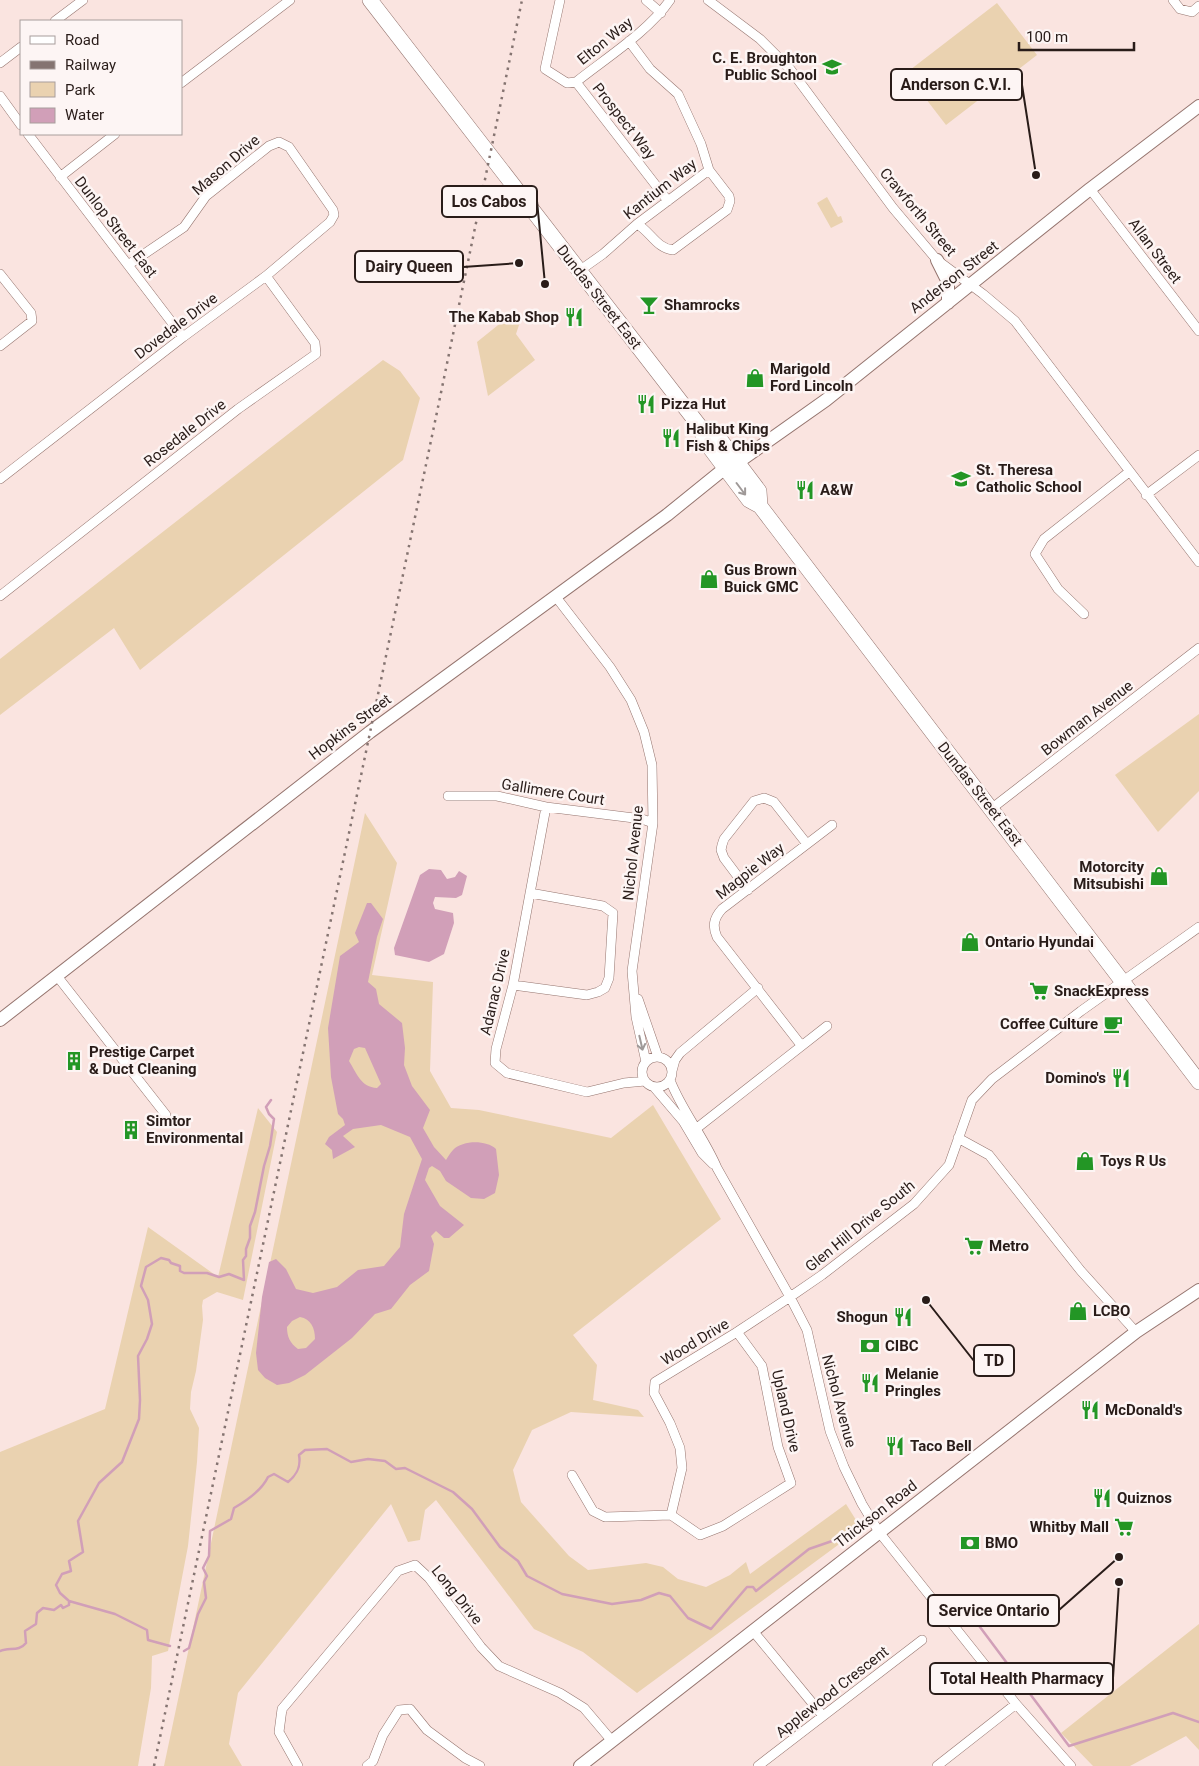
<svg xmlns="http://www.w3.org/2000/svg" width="1199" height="1766" viewBox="0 0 1199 1766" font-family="Roboto,sans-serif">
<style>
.green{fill:#ead2b0}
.water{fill:#d19fb8;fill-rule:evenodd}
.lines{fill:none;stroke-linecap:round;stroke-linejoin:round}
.stream{stroke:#d19fb8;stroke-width:2.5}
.minor-casing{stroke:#95756f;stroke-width:10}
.secondary-casing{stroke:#95756f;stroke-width:14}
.primary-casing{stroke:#95756f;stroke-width:16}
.minor{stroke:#fff;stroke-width:9}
.secondary{stroke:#fff;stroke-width:12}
.primary{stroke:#fff;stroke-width:15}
.rail{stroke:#857471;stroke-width:2.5;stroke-dasharray:2.5 5;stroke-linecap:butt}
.oneway{stroke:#9f9998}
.labels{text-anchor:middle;stroke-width:5;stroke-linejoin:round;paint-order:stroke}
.street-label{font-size:15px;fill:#291c19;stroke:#fdf5f4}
.poi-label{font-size:15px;font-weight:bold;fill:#291c19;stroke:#fdf5f4;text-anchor:start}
.leader{fill:none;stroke:#291c19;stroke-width:2}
.callout-dot{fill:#291c19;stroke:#fdf5f4;stroke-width:2}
.callout{fill:#fdf5f4;stroke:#291c19;stroke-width:2}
.callout-label{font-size:16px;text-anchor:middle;font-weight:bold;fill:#291c19}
</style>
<rect width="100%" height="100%" fill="#fae4e0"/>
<path class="green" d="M 997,3 L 1037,55 L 946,125 L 906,73 Z
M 827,197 L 838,217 L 841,216 L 843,222 L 831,228 L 817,203 Z
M 513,313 L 520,322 L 516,334 L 535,360 L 488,396 L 477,342 Z
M 383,360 L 400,371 L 420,398 L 403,460 L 140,670 L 114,628 L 0,715 L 0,659 Z
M 1199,714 L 1199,791 L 1158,832 L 1115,775 Z
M 365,813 L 397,863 L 372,975 L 433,982 L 430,1071 L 451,1108 L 479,1110 L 611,1138 L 653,1105 L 721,1219 L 573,1335 L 597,1365 L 593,1400 L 638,1410 L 644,1417 L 571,1412 L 532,1430 L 513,1470 L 521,1502 L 569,1556 L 588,1570 L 646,1563 L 663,1567 L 678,1579 L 706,1587 L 730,1575 L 746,1562 L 750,1574 L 846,1504 L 861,1528 L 637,1693 L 583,1652 L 534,1629 L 436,1500 L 425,1510 L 420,1540 L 408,1542 L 391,1504 L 238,1693 L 229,1744 L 242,1766 L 164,1766 Z
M 258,1108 L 277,1132 L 243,1300 L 217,1292 L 203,1300 L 202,1306 L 203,1320 L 196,1371 L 191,1392 L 190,1409 L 199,1428 L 197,1462 L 188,1546 L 168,1651 L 152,1656 L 151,1688 L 138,1766 L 0,1766 L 0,1452 L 105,1409 L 148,1227 L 218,1277 Z
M 1199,1624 L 1199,1750 L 1186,1736 L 1130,1766 L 1093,1766 L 1061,1733 Z"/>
<path class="water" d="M 429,869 L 441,870 L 447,879 L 455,877 L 459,871 L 467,876 L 462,895 L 456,898 L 435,897 L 433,903 L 435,909 L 453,913 L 454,923 L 444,954 L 429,962 L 395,955 L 394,948 L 420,875 Z
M 367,903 L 371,903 L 383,919 L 377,937 L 368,982 L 376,989 L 379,1004 L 402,1023 L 405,1048 L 404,1065 L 412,1086 L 430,1110 L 423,1128 L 434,1147 L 446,1160 C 448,1157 450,1153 453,1150 C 463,1140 486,1140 496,1149 L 499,1175 L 495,1193 L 484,1199 L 471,1198 L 446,1181 L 440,1171 L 432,1166 L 429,1168 L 425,1180 L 440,1206 L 464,1225 L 449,1238 L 444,1238 L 436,1231 L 431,1236 L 434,1244 L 429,1271 L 410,1285 L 391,1309 L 375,1314 L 352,1338 L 305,1375 L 289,1383 L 277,1385 L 265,1378 L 258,1370 L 256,1353 L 262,1297 L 269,1262 L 276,1259 L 286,1269 L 296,1289 L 313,1293 L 337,1287 L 358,1270 L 384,1266 L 400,1247 L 404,1214 L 422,1159 L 410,1137 L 381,1125 L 353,1129 L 343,1136 L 355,1147 L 333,1159 L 332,1150 L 325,1144 L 329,1137 L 345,1125 L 343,1119 L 338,1114 L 331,1077 L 328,1028 L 340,956 L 359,942 L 355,933 ZM 359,1047 L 365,1048 L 381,1084 L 377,1088 C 361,1087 357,1074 349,1061 L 354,1049 ZM 300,1317 C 311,1319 315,1328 315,1339 L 306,1348 L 298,1349 C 290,1343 287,1337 287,1327 L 292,1321 Z"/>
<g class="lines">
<path class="stream" d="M 69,1601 L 115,1614 L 147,1630 L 148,1640 L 170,1646
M 968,1611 L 1069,1746 L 1173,1713 L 1199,1722
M 0,1651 C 9,1647 19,1652 26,1643 L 25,1631 L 36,1624 L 37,1613 L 43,1608 L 54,1610 L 61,1605 L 63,1608 L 69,1605 L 69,1601 L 60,1593 L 56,1585 L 62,1574 L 71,1571 L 69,1561 L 83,1552 L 78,1521 L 99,1483 L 122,1462 L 139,1419 L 140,1400 L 138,1356 L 147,1339 L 152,1324 L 148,1300 L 141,1286 L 146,1267 L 161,1258 L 169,1260 L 171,1263 L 180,1266 L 180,1271 L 184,1273 L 207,1273 L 219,1277 L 229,1274 L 244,1280 L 243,1260 L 246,1256 L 246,1249 L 250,1238 L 250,1226 L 255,1212 L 264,1166 L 270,1146 L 274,1119 L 269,1114 L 266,1107 L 271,1100
M 184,1651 L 189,1648 L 198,1614 L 206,1598 L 204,1582 L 207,1576 L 203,1568 L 209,1556 L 210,1531 L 231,1519 L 234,1508 C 246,1501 262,1490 268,1477 L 274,1474 L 288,1482 C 298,1474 301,1466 299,1455 L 305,1450 L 327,1449 L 351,1462 L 368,1459 L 385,1461 L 396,1469 L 405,1468 L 453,1492 L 472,1509 L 500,1547 L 518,1561 L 527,1576 L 562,1594 L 612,1604 L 641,1600 L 659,1593 L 670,1596 L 688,1618 L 711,1629 L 747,1587 L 753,1587 L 756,1591 L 809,1549 L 835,1540"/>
<g class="minor-casing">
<path id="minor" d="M 560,0 L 545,69 L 567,83 L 576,82 C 606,58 649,31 670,0
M 646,0 L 661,13
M 708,0 L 760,39 L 790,69 L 893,208 L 937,260 L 983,294 L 1015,321 L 1199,562
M 1173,0 L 1180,9 L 1192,12 L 1199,6
M 55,21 L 83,0
M 0,63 L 21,47
M 576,82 L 668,201
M 181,83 L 290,0
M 0,96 L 21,125
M 28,134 L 183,337
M 60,177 L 115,134
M 1090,189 L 1199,331
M 637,224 C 651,232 656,248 673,250 L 727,210 L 730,201 L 729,196 L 709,170
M 579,271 L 603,254 L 637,224 L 709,170 L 701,144 L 678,94 L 650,69 L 629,41
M 0,274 L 31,313 L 32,321 L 0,346
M 0,479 L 183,337 L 266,276 L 330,222 L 334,215 L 333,210 L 289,147 L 279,142 L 269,146 L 206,196 L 184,227 L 128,265
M 1146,495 L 1199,455
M 0,596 L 238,409 L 316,354 L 315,343 L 266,276
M 556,597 L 610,667 L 631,700 L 644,732 L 652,765 L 653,823 L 632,971 L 636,1017 L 646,1062
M 1084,614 L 1058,589 L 1035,554 L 1044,539 L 1129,472
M 448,796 L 497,796 L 546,807 L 642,819 L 653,823
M 546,807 L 513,985 L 496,1049 L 495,1063 L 507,1073 L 587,1092 L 624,1083 L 645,1081
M 991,809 L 1199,648
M 748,890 L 724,858 L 721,850 L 722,845 L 724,839 L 754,801 L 764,798 L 774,802 L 807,844
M 57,976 L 166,1115
M 513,985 L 587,995 L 598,992 L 605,988 L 609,978 L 613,913 L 603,906 L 530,893
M 638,999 L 658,1057
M 801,1045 L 717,937 C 712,926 714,918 722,909 L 832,825
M642 1072a15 15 0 1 1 30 0a15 15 0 1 1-30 0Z
M 672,1071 L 675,1060 L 680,1053 L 758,988
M 670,1080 C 682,1111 704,1137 717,1168 L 790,1297 L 807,1330 L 830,1431 L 844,1467 L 862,1504 L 879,1532 L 1016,1704 L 1071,1766
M 654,1087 L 683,1121 L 702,1153 L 713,1164
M 697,1128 L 827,1026
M 958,1138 L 989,1155 L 1081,1271 L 1136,1332
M 572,1475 L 593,1511 L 605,1517 L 671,1515
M 671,1515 L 682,1468 L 680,1448 L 670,1423 L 654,1393 L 655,1382 L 737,1332 L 790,1297 L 822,1275 L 914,1204 L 949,1165 L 972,1100 L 992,1079 L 1081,1011 L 1199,927
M 671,1515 L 700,1535 L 723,1526 L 791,1483 L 778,1447 L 762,1366 L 737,1332
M 753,1631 L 823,1716
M 298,1766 L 279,1732 L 282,1709 L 398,1571 L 415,1565 L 429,1578 L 481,1647 L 499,1666 L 560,1693 L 584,1708 L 612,1741
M 367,1766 L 373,1761 L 383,1735 L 399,1710 L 410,1709 L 427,1730 L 465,1758 L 480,1766
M 758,1766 L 922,1640
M 937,1766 L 1016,1704"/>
</g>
<g class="secondary-casing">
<path id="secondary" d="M 937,260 L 948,282 L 948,303
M 0,1020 L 370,732 L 667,515 L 719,473 L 744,458 L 826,400 L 1090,189 L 1199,106
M 580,1766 L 1136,1332 L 1199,1290"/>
</g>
<g class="primary-casing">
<path id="primary" d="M 370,0 L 701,428 L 704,440 L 749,500 L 760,506 L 1199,1082
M 701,428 L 713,430 L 759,491 L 760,506"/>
</g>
<use href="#minor" class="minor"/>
<use href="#secondary" class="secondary"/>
<use href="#primary" class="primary"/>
<path class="rail" d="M 154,1766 L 437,412 L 522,0"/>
</g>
<defs><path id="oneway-shaft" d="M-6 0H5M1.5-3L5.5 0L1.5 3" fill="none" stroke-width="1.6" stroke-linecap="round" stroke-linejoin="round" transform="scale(1.25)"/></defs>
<g class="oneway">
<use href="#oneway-shaft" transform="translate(741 489) rotate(53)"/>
<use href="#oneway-shaft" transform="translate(641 1043) rotate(77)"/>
</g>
<defs>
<g id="school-bare" transform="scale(1.5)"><path d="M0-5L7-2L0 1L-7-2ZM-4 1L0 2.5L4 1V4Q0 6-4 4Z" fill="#239625" stroke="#fdf5f4" stroke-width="2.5" paint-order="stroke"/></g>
<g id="bar-bare" transform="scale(1.5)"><path d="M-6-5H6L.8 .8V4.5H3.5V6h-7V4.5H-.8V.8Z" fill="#239625" stroke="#fdf5f4" stroke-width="2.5" paint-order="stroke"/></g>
<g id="restaurant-bare" transform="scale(1.5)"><path d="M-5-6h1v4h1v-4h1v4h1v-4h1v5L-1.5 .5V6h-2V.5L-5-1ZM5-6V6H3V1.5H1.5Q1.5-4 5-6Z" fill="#239625" stroke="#fdf5f4" stroke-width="2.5" paint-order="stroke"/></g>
<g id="shop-bare" transform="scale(1.5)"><path d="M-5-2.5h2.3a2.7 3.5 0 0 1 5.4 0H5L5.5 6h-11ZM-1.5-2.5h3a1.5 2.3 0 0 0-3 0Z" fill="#239625" stroke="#fdf5f4" stroke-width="2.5" paint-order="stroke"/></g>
<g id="supermarket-bare" transform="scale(1.5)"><path d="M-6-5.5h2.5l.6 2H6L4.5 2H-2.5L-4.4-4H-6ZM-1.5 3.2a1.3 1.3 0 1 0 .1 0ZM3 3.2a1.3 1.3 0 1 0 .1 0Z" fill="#239625" stroke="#fdf5f4" stroke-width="2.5" paint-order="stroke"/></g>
<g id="cafe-bare" transform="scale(1.5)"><path d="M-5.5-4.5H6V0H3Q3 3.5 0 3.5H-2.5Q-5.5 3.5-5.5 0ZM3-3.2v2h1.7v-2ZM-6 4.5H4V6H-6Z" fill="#239625" stroke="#fdf5f4" stroke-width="2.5" paint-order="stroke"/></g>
<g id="building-bare" transform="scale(1.5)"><path d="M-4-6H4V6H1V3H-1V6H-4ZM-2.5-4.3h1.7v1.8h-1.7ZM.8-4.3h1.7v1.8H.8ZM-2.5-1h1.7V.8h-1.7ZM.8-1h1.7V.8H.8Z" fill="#239625" stroke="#fdf5f4" stroke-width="2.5" paint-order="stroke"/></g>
<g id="bank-bare" transform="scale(1.5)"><path d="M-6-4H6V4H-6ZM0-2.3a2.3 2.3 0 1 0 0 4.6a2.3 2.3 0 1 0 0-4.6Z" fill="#239625" stroke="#fdf5f4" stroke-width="2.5" paint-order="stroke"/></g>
</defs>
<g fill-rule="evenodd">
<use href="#school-bare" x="832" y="67"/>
<use href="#bar-bare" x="649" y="305"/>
<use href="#restaurant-bare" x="574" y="317"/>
<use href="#shop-bare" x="755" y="378"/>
<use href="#restaurant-bare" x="646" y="404"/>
<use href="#restaurant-bare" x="671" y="438"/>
<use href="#school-bare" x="961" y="479"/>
<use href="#restaurant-bare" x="805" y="490"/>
<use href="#shop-bare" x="709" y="579"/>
<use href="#shop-bare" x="1159" y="876"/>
<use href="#shop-bare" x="970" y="942"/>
<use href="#supermarket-bare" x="1039" y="991"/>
<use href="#cafe-bare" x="1113" y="1024"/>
<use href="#building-bare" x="74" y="1061"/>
<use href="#restaurant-bare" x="1121" y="1078"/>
<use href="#building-bare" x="131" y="1130"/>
<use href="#shop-bare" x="1085" y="1161"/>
<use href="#supermarket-bare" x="974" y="1246"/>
<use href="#shop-bare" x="1078" y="1311"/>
<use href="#restaurant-bare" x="903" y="1317"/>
<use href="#bank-bare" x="870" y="1346"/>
<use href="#restaurant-bare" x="870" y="1383"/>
<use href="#restaurant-bare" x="1090" y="1410"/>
<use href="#restaurant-bare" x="895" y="1446"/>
<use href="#restaurant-bare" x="1102" y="1498"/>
<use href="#supermarket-bare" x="1124" y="1527"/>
<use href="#bank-bare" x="970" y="1543"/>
</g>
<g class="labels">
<g class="street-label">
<text transform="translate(605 41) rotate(-39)" y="5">Elton Way</text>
<text transform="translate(624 121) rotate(52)" y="5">Prospect Way</text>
<text transform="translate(226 165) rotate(-41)" y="5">Mason Drive</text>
<text transform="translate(660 189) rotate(-38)" y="5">Kantium Way</text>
<text transform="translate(918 212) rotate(50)" y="5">Crawforth Street</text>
<text transform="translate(116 227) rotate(52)" y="5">Dunlop Street East</text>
<text transform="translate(1155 251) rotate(53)" y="5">Allan Street</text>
<text transform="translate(954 277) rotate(-38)" y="5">Anderson Street</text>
<text transform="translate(599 297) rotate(52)" y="5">Dundas Street East</text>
<text transform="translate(176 326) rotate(-37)" y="5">Dovedale Drive</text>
<text transform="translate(185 433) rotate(-38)" y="5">Rosedale Drive</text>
<text transform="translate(1087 718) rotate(-38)" y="5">Bowman Avenue</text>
<text transform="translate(350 727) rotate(-37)" y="5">Hopkins Street</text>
<text transform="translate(553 792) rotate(9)" y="5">Gallimere Court</text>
<text transform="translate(980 794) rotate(52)" y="5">Dundas Street East</text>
<text transform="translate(633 853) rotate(-84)" y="5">Nichol Avenue</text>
<text transform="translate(750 871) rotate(-38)" y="5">Magpie Way</text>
<text transform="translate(495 992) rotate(-77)" y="5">Adanac Drive</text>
<text transform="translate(860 1226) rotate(-39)" y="5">Glen Hill Drive South</text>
<text transform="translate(695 1342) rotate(-31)" y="5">Wood Drive</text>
<text transform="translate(839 1401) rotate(75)" y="5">Nichol Avenue</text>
<text transform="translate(786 1411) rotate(77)" y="5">Upland Drive</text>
<text transform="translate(876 1514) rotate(-38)" y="5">Thickson Road</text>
<text transform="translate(457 1595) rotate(51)" y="5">Long Drive</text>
<text transform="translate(832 1692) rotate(-38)" y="5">Applewood Crescent</text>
</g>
<g class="poi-label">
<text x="817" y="63" text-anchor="end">C. E. Broughton<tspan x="817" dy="17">Public School</tspan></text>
<text x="664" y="310">Shamrocks</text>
<text x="559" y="322" text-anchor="end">The Kabab Shop</text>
<text x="770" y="374">Marigold<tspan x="770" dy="17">Ford Lincoln</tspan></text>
<text x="661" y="409">Pizza Hut</text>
<text x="686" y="434">Halibut King<tspan x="686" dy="17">Fish &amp; Chips</tspan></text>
<text x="976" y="475">St. Theresa<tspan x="976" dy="17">Catholic School</tspan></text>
<text x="820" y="495">A&amp;W</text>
<text x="724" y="575">Gus Brown<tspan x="724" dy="17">Buick GMC</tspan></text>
<text x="1144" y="872" text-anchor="end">Motorcity<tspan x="1144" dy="17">Mitsubishi</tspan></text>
<text x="985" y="947">Ontario Hyundai</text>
<text x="1054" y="996">SnackExpress</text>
<text x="1098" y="1029" text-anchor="end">Coffee Culture</text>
<text x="89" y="1057">Prestige Carpet<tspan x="89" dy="17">&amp; Duct Cleaning</tspan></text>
<text x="1106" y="1083" text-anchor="end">Domino's</text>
<text x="146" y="1126">Simtor<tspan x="146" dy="17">Environmental</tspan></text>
<text x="1100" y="1166">Toys R Us</text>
<text x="989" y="1251">Metro</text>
<text x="1093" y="1316">LCBO</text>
<text x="888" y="1322" text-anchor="end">Shogun</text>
<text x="885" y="1351">CIBC</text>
<text x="885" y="1379">Melanie<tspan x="885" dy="17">Pringles</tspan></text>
<text x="1105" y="1415">McDonald's</text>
<text x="910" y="1451">Taco Bell</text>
<text x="1117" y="1503">Quiznos</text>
<text x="1109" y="1532" text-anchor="end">Whitby Mall</text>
<text x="985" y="1548">BMO</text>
</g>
</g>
<path class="leader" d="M1036 175L1022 85M545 284L537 201M519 263L463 267M926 1300L974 1361M1119 1557L1059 1610M1119 1582L1113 1678"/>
<g class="callout-dot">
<circle cx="1036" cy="175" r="5"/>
<circle cx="545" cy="284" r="5"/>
<circle cx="519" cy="263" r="5"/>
<circle cx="926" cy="1300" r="5"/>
<circle cx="1119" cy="1557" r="5"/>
<circle cx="1119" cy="1582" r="5"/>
</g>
<g class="callout">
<rect x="891" y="69" width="131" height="31" rx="5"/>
<rect x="442" y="186" width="95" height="31" rx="5"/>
<rect x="355" y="251" width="108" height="31" rx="5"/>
<rect x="974" y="1345" width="40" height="31" rx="5"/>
<rect x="928" y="1595" width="131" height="31" rx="5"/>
<rect x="930" y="1663" width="183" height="31" rx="5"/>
</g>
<g class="callout-label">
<text x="956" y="90">Anderson C.V.I.</text>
<text x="489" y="207">Los Cabos</text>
<text x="409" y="272">Dairy Queen</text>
<text x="994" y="1366">TD</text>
<text x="994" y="1616">Service Ontario</text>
<text x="1022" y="1684">Total Health Pharmacy</text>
</g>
<rect x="20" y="20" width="162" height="115" fill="#fdf5f4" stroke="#a89e9c"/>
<rect x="30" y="36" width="25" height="8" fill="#ffffff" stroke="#a89e9c"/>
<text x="65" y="45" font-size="15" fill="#291c19">Road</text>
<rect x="30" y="61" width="25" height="8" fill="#857471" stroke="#a89e9c"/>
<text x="65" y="70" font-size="15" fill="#291c19">Railway</text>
<rect x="30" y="82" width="25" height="15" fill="#ead2b0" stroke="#a89e9c"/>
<text x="65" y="95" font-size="15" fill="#291c19">Park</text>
<rect x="30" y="108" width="25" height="15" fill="#d19fb8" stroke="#a89e9c"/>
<text x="65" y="120" font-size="15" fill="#291c19">Water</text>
<path d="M1019 42v8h115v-8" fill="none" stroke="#291c19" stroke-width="2.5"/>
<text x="1026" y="42" font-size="15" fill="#291c19" stroke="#fdf5f4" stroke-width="4" paint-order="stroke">100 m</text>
</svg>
